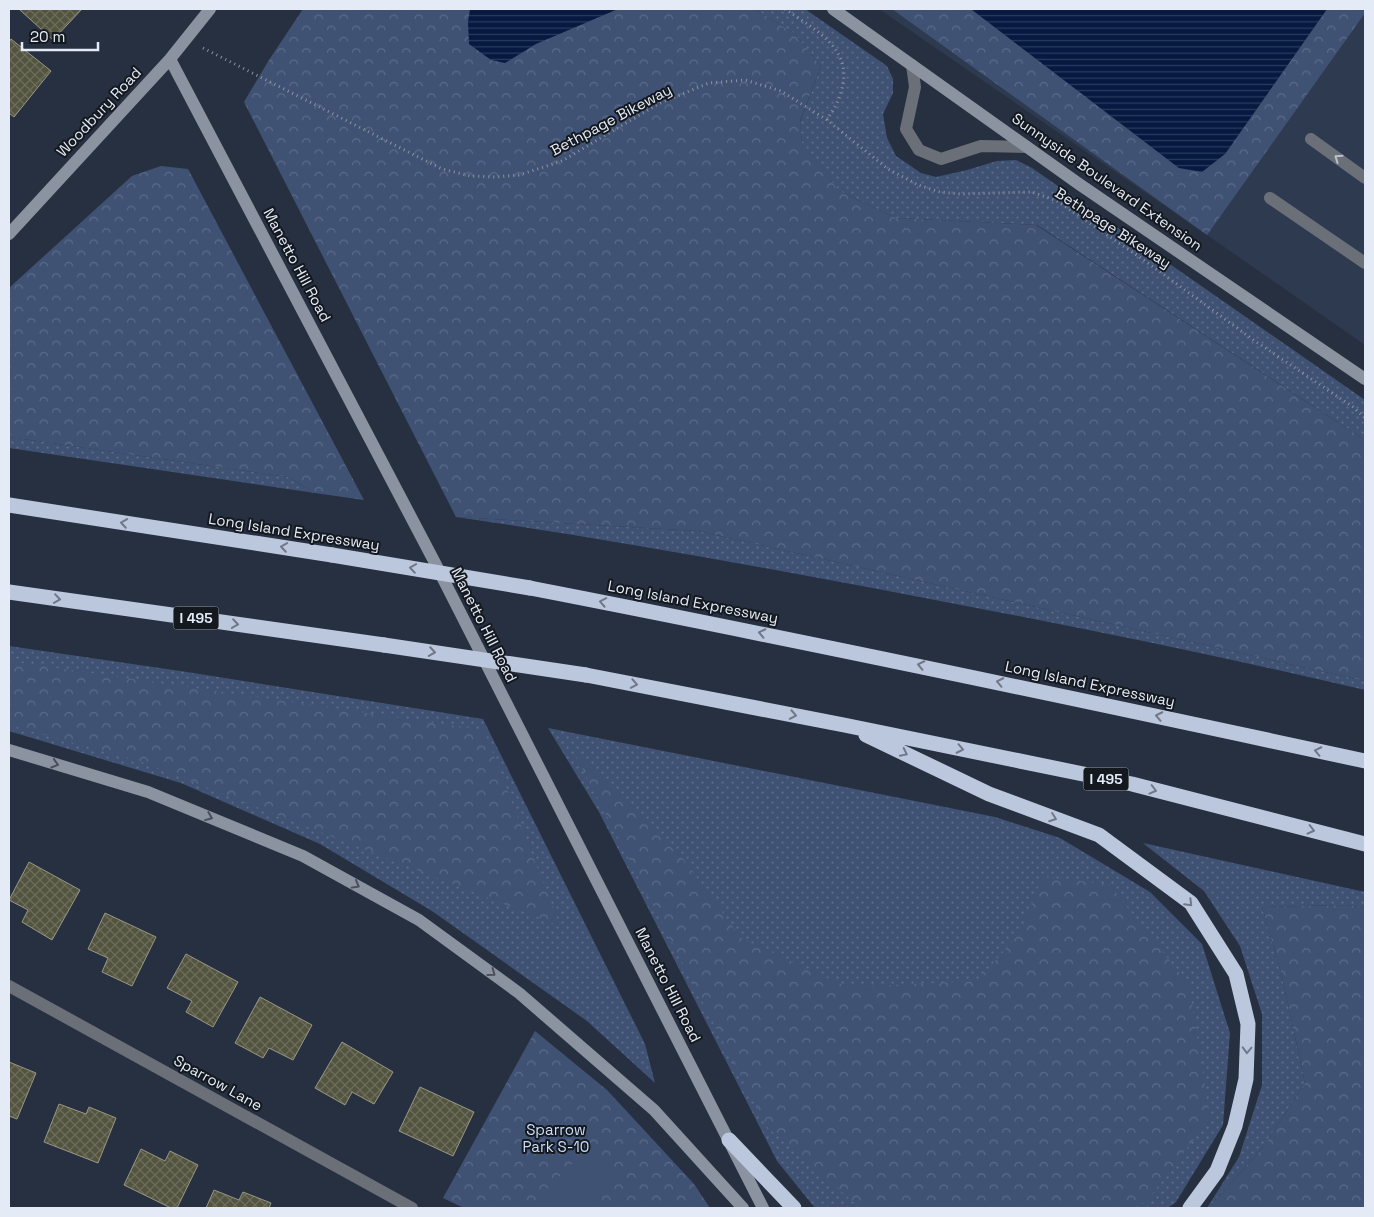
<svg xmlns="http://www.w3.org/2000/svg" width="1374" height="1217" viewBox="0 0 1374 1217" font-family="'Space Grotesk',sans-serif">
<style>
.built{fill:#2e3a4f}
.grass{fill:url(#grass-dots)}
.forest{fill:url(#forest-crowns)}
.pitch{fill:#405274}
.water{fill:url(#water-rules)}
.building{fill:url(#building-cross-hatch);stroke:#989881}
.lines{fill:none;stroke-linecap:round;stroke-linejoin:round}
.path{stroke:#8d94a2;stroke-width:3;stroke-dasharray:1 4;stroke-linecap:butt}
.lane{stroke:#6b6f78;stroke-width:12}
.street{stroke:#6b6f78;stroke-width:12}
.secondary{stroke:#8b93a1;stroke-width:12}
.highway{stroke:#bbc7dd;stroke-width:15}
.highway-bridge{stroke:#bbc7dd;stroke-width:15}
.oneway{stroke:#bac0ca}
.oneway2{stroke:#707888}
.oneway3{stroke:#4a4f5a}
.labels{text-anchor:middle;stroke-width:4;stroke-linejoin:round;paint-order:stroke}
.shield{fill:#14181f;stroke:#a6acb6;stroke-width:1}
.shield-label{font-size:14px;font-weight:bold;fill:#e4ebf6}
.street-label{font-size:15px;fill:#e4ebf6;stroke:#14181f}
.park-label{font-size:15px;fill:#ccddfa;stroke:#14181f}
</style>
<defs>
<pattern id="grass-dots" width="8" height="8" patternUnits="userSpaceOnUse" patternTransform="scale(1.25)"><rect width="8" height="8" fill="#405274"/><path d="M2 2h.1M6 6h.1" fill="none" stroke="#5b6b88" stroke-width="1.8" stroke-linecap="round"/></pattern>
<pattern id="forest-crowns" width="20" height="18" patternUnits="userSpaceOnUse" patternTransform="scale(1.25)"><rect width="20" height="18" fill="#405274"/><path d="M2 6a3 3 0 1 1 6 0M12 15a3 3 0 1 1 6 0" fill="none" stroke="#5b6b88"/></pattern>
<pattern id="water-rules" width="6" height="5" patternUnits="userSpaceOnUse" patternTransform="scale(1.25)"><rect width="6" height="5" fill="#061941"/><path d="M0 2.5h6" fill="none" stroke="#2a3b5d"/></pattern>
<pattern id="building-cross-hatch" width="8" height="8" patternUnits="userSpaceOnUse" patternTransform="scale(1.25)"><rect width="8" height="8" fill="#53543f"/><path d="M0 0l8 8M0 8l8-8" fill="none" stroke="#6c6d5b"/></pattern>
</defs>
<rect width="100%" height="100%" fill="#273041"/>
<path class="built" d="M 879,9 L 1365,9 L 1365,345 L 1207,235 Z"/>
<path class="grass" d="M 755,9 L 805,9 L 887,66 L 893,79 L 893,93 L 883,114 L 887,138 L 896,156 L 921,173 L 936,177 L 967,170 L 997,161 L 1016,160 L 1032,168 L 1365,400 L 1365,440 L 1037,225 L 896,218 L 839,191 L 802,143 L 800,122 L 821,66 L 795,34 Z
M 9,437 L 288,477 L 315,493 L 9,448 Z
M 456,517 L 698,531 L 1365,681 L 1365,690 C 1204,652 1041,620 878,589 C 738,563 597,537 456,517 Z
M 9,646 L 187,672 L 483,719 L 645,1044 L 655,1083 L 587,1021 L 432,911 L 320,844 L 181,783 L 9,731 Z
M 548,728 L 995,817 L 1060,838 L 1150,892 L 1202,944 L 1230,1033 L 1223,1125 L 1176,1202 L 1168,1208 L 815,1208 L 777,1161 L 599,812 Z
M 1143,843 L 1365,892 L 1365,908 L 1346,905 L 1262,907 L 1281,972 L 1305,1083 L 1262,1149 L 1208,1208 L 1207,1208 L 1239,1157 L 1262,1085 L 1262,1014 L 1240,946 L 1204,891 Z"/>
<path class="forest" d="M 303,9 L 755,9 L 795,34 L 821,66 L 800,121 L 802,142 L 839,191 L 896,218 L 1036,225 L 1365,440 L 1365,681 L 698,531 L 456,517 L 244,102 L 269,60 Z
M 892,9 L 971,9 L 1179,168 L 1225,154 L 1327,9 L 1365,9 L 1365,13 L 1207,235 Z
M 161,166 L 188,169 L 364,500 L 315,493 L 288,477 L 9,437 L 9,288 L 132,176 Z
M 9,661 L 484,730 L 560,926 L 139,761 L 9,725 Z
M 574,752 L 681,856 L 741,938 L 847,987 L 977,981 L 1021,932 L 1042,877 L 1109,884 L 1189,985 L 1210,1118 L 1146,1202 L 1129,1208 L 860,1208 L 767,1127 Z
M 1346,905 L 1365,908 L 1365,1208 L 1208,1208 L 1262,1149 L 1305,1083 L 1281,972 L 1262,907 Z
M 535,1031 L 607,1090 L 694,1184 L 710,1208 L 464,1208 L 443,1198 Z"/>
<path class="pitch" d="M 587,1149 L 615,1176 L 583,1208 L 549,1208 L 538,1198 Z"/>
<path class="water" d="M 470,9 L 618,9 L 536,44 L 505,63 L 491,60 L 469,44 L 468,22 Z
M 971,9 L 1327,9 L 1225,154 L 1202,172 L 1179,168 Z"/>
<path class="building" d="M 21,9 L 82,9 L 53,40 L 20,10 Z
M 11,39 L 51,71 L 14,117 L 9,113 L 9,42 Z
M 29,862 L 80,890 L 52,940 L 22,922 L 28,910 L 9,900 Z
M 105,913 L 156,937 L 132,986 L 102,972 L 108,958 L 88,949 Z
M 186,954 L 238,982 L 213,1027 L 186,1012 L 192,1001 L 167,988 Z
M 260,997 L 312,1025 L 293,1060 L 269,1048 L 263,1058 L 235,1043 Z
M 342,1042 L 393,1072 L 374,1104 L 352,1092 L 345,1105 L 315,1088 Z
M 9,1062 L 36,1073 L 17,1119 L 9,1116 Z
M 420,1087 L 474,1112 L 453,1156 L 399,1131 Z
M 59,1104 L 86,1114 L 89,1107 L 116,1118 L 98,1163 L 44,1142 Z
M 141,1149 L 165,1161 L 170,1151 L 198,1165 L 177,1208 L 171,1208 L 124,1185 Z
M 214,1190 L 239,1200 L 243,1192 L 271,1203 L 269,1208 L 206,1208 Z"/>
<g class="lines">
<path class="path" d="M 785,9 C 815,30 855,49 841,92 C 839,102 832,111 827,120
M 203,48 L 442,169 L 471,176 L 495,177 L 519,175 L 562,161 L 658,104 L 709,83 L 745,80 L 781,91 L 827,120 L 888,169 L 918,185 L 940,192 L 960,194 L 1032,192 L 1057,201 L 1141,258 L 1255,341 L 1353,407 L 1365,418"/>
<path class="lane" d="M 912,65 L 915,87 L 906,129 L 919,150 L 941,159 L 981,146 L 1027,147
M 1311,139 L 1365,178
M 1270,198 L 1365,263"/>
<path class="street" d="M 9,986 L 412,1208"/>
<path class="secondary" d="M 833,9 L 1079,184 L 1365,379
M 170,59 L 433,559 L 763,1208
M 9,234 L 170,59 L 210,9
M 9,750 L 148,792 L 303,856 L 419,920 L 519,993 L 654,1110 L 743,1208"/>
<path class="highway" d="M 9,505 L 332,555
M 530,588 C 809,642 1087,701 1365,761
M 9,592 L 384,645
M 586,675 L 844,725 L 1132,784 L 1365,844
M 866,735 L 989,794 L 1099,835 L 1191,903 L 1236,974 L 1248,1024 L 1246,1079 L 1235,1126 L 1217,1171 L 1190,1208
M 729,1140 L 794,1208"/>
<path class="highway-bridge" d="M 332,555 L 530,588
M 384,645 L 586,675"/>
</g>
<defs><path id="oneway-chevron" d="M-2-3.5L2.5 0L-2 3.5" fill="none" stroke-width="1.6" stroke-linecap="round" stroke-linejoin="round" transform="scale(1.25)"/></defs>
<use class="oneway" href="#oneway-chevron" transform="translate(1338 158) rotate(-145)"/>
<g class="oneway2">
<use href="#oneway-chevron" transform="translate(124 523) rotate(-171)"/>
<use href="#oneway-chevron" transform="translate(284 547) rotate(-171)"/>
<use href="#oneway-chevron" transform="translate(413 568) rotate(-171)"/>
<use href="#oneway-chevron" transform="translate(57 599) rotate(8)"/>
<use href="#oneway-chevron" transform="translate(603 602) rotate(-169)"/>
<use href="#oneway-chevron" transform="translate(235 624) rotate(8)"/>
<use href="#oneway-chevron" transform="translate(762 633) rotate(-168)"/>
<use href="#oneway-chevron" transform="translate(432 652) rotate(9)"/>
<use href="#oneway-chevron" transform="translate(921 665) rotate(-168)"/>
<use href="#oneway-chevron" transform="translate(1000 682) rotate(-168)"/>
<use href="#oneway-chevron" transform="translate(634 684) rotate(11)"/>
<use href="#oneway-chevron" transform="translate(793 715) rotate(11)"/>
<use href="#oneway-chevron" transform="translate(1159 716) rotate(-168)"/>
<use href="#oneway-chevron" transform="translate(960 749) rotate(12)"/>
<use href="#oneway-chevron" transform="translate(1318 751) rotate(-168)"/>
<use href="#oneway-chevron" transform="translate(904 753) rotate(26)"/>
<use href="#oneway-chevron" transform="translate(1153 790) rotate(14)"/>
<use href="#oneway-chevron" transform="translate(1053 818) rotate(20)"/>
<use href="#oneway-chevron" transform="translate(1311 830) rotate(14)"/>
<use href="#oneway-chevron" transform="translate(1189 903) rotate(45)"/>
<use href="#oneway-chevron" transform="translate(1247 1050) rotate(92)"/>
</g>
<g class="oneway3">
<use href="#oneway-chevron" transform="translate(55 764) rotate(17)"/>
<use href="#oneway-chevron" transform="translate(209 817) rotate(22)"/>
<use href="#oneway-chevron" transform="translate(356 885) rotate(29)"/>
<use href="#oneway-chevron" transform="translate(492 973) rotate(36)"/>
</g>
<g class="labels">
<g class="shield">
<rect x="173.5" y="606.5" width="45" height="23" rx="4"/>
<rect x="1083.5" y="767.5" width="45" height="23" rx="4"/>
</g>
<g class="shield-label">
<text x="196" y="623">I 495</text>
<text x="1106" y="784">I 495</text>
</g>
<g class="street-label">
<text transform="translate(99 112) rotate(-47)" y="5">Woodbury Road</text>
<text transform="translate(611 120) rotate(-28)" y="5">Bethpage Bikeway</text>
<text transform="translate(1107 182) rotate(35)" y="5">Sunnyside Boulevard Extension</text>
<text transform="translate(1113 228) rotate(33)" y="5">Bethpage Bikeway</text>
<text transform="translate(297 265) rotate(62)" y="5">Manetto Hill Road</text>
<text transform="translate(294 532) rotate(9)" y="5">Long Island Expressway</text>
<text transform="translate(693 602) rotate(11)" y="5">Long Island Expressway</text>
<text transform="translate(484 625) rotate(63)" y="5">Manetto Hill Road</text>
<text transform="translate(1090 684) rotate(12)" y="5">Long Island Expressway</text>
<text transform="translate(668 985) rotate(63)" y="5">Manetto Hill Road</text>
<text transform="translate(218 1083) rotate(29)" y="5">Sparrow Lane</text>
</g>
<g class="park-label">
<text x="556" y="1135">Sparrow<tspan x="556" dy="17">Park S-10</tspan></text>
</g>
</g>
<rect width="1374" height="1217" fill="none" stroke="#e4ebf6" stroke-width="20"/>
<path d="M22 42v8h76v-8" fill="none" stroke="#e4ebf6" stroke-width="2.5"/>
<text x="30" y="42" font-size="15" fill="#e4ebf6" stroke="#14181f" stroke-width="4" paint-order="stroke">20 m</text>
</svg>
